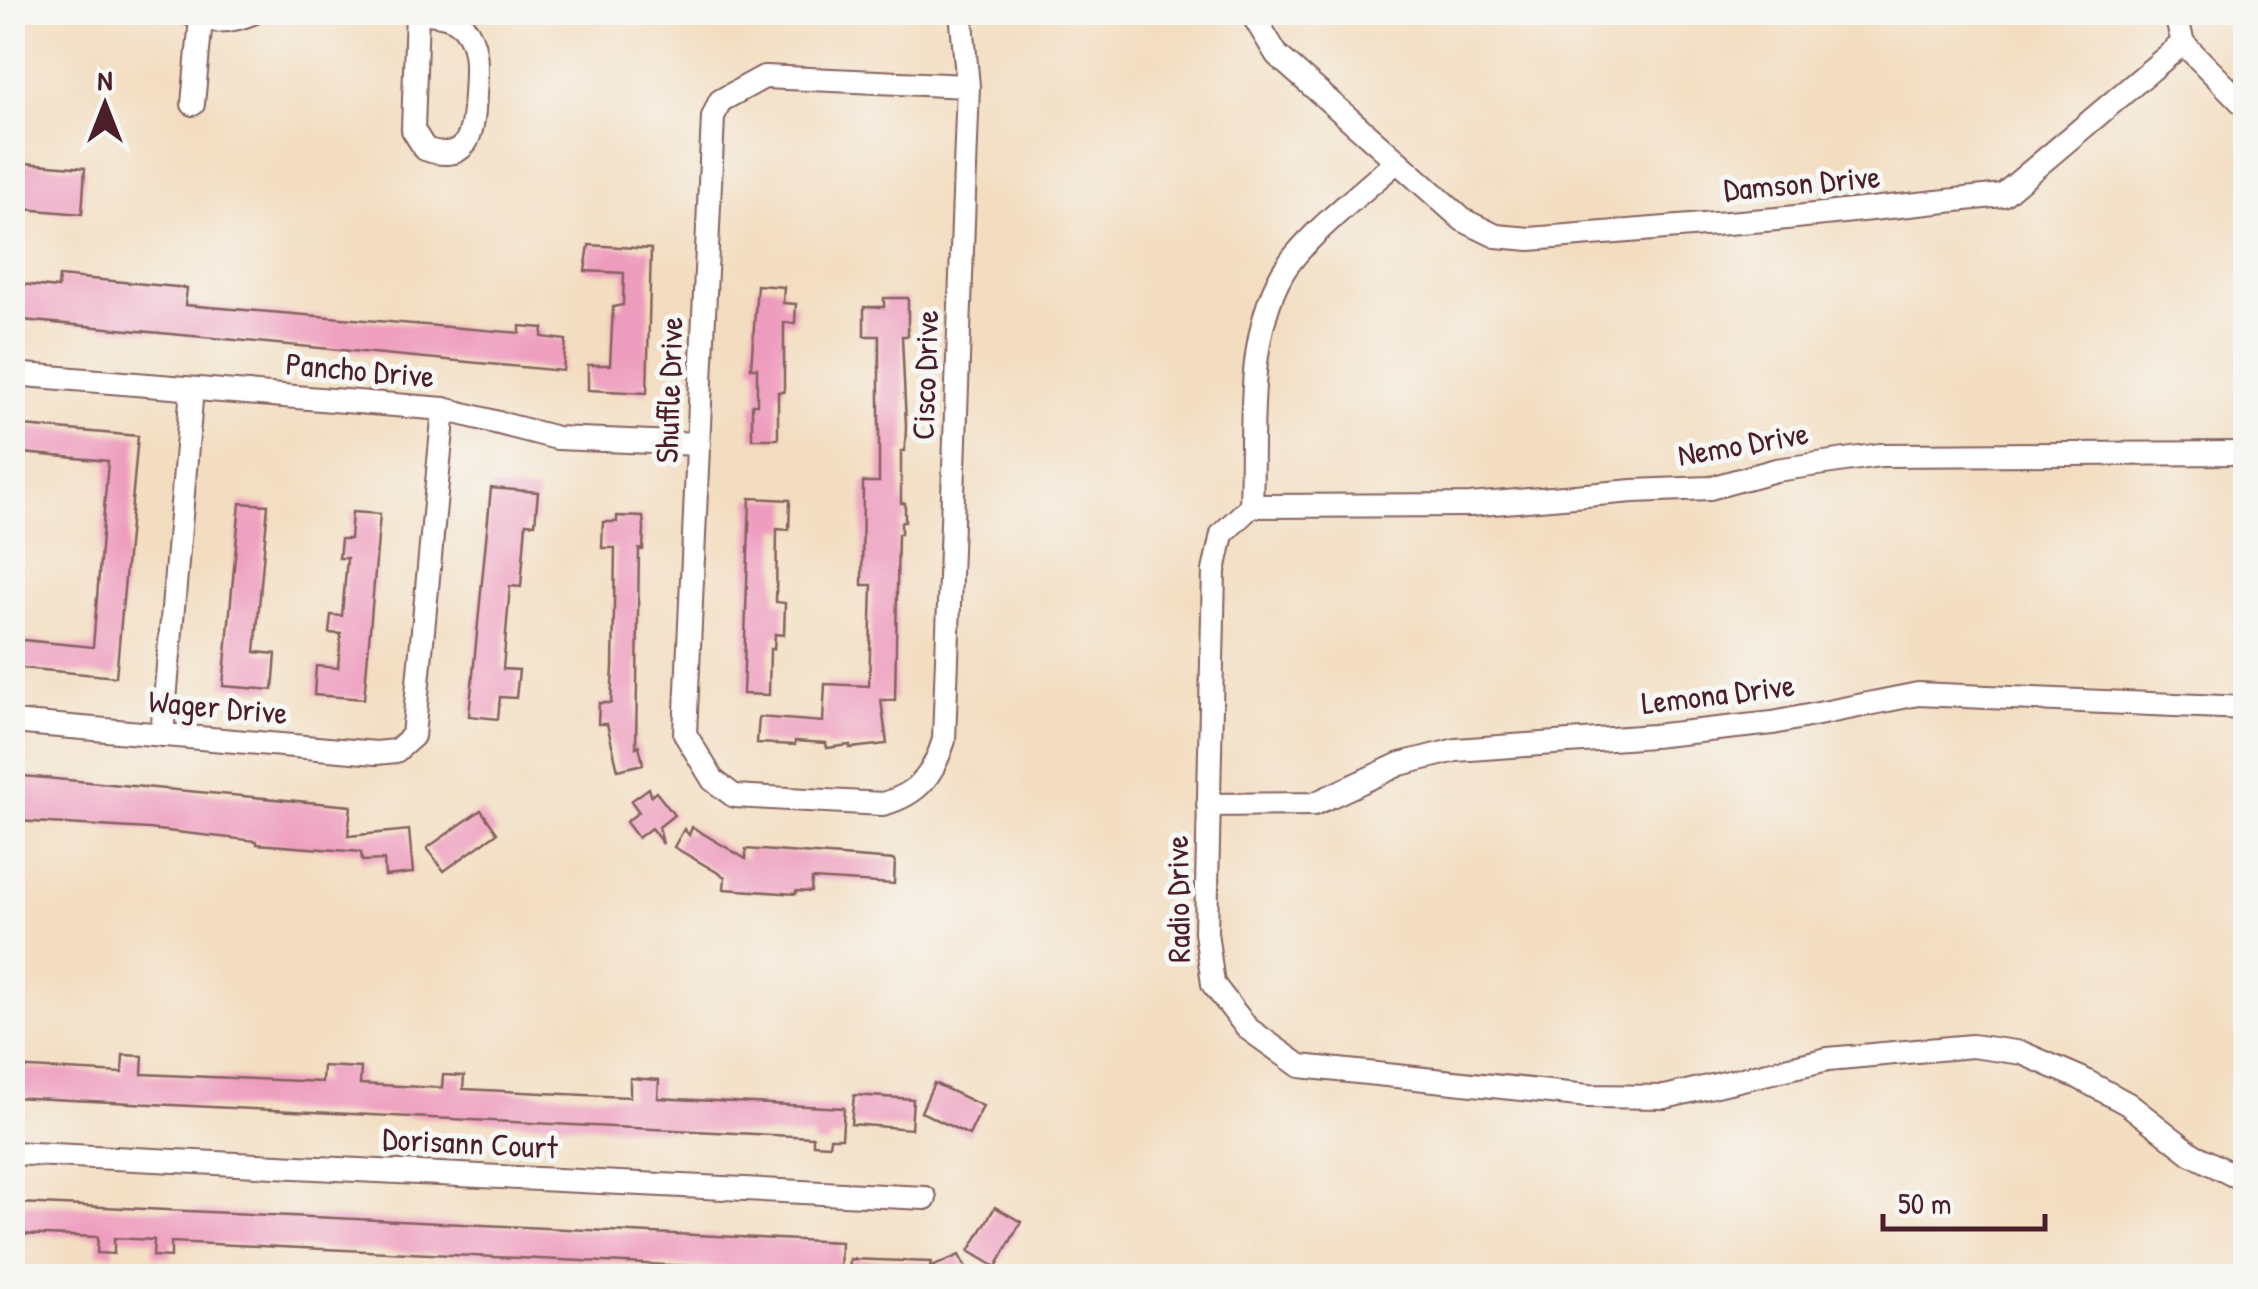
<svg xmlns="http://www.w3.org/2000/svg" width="2258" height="1289" viewBox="0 0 2258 1289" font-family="'Patrick Hand',sans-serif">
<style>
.building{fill:#ee9cbd}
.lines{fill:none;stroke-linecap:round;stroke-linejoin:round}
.minor-casing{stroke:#85625f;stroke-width:26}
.minor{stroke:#fff;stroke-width:22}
.labels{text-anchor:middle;stroke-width:10;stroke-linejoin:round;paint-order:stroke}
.street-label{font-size:32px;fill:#4a1f2b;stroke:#f6f6f2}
</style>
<rect width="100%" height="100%" fill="#f6f6f2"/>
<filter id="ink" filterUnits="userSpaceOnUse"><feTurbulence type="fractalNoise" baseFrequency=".01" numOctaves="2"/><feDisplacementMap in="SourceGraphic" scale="20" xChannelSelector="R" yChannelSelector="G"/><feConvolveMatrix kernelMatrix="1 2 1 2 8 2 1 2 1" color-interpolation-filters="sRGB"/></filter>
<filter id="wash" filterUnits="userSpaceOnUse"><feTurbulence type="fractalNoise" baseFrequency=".0048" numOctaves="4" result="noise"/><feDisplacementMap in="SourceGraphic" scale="40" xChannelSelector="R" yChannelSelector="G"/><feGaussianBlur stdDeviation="2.25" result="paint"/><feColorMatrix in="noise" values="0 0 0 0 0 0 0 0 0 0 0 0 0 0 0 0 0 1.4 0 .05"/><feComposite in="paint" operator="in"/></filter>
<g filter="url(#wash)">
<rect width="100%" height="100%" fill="#f3ddc0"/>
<g id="blocks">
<path class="building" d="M 12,162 L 85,168 L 82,214 L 12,208 Z
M 589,245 L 651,249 L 647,393 L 588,390 L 588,365 L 610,365 L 613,307 L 623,305 L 624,273 L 585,271 Z
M 59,276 L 187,288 L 185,305 L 520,333 L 520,326 L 543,328 L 542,337 L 566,340 L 563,371 L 12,319 L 12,283 L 58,288 Z
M 757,285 L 784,287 L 783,303 L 796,304 L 795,323 L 784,323 L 784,392 L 778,392 L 778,439 L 752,439 L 752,404 L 757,404 L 757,368 L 751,368 Z
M 884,298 L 908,298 L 908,336 L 902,336 L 906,426 L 905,451 L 901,451 L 901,503 L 905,503 L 905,522 L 901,522 L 901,534 L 898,534 L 895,700 L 881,700 L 887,744 L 850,748 L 850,745 L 827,748 L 826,743 L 795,741 L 795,745 L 757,743 L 759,717 L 823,722 L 825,684 L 869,686 L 872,585 L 862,585 L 863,482 L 879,482 L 879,336 L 864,336 L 864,307 L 884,307 Z
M 12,425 L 138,436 L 116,677 L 12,667 L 12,639 L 93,647 L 108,461 L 12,452 Z
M 491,488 L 538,492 L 535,524 L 526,523 L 521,587 L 510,586 L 503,669 L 519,670 L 516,698 L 500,697 L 498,719 L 469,716 Z
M 750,498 L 790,500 L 789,530 L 777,529 L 776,602 L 785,603 L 784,635 L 775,634 L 774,649 L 770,649 L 769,695 L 743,694 Z
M 240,503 L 268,505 L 255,652 L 276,654 L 273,690 L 223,686 Z
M 352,512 L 380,514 L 364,699 L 314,695 L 316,666 L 338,668 L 341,634 L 329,633 L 331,615 L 342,616 L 347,558 L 339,558 L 341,539 L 350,539 Z
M 617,516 L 643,517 L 644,528 L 643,550 L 639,549 L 636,747 L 639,745 L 643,764 L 618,770 L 607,724 L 598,724 L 599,703 L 611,703 L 613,667 L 615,548 L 602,548 L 603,522 L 617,522 Z
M 12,775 L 351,806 L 348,836 L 409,830 L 413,873 L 385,876 L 384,860 L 362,861 L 361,852 L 257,844 L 257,841 L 149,829 L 17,821 L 18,804 L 12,803 Z
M 649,788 L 651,796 L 656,792 L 674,815 L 659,827 L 663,844 L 651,828 L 638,838 L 626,822 L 639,812 L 631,801 Z
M 481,810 L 497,833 L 444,871 L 427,848 Z
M 692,827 L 746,859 L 746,849 L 895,860 L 894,884 L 812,879 L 811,892 L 796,891 L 796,894 L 724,889 L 725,877 L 674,847 L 684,829 L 689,835 Z
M 123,1055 L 143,1056 L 142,1074 L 322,1082 L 323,1066 L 361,1068 L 360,1084 L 442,1088 L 443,1075 L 464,1076 L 463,1089 L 605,1096 L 630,1097 L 630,1078 L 659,1080 L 658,1098 L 844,1108 L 842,1138 L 830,1138 L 829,1145 L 813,1144 L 813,1137 L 12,1097 L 12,1067 L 122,1073 Z
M 934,1083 L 983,1106 L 969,1135 L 921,1112 Z
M 854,1095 L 913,1099 L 911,1129 L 851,1124 Z
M 19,1203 L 841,1242 L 840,1273 L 171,1242 L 171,1257 L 153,1256 L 154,1240 L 114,1238 L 114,1254 L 97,1253 L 98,1237 L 17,1234 Z
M 995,1207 L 1021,1222 L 996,1267 L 969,1251 Z
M 959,1255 L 970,1276 L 849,1276 L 850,1259 L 931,1262 L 930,1268 Z"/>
</g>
</g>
<g filter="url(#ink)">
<use href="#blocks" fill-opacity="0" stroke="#85625f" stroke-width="2.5"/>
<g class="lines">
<g class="minor-casing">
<path id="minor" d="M 185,12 C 210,24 230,23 255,12
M 417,12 L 413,130 L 425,149 C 471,165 473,130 475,95 C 476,73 480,44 463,26 C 452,14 434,14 419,12
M 961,12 L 968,86 L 944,740 C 933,775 919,794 883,804 L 734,796 L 713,780 L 685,734 L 713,117 L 720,101 L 764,77 L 968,86
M 1251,12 L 1277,55 L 1397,161 C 1365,190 1302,239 1282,274 C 1245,340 1254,432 1251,506 L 1222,534 L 1214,571 L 1206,932 L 1213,984 L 1247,1028 L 1300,1066 L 1588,1096 L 1665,1097 L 1828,1059 L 1972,1046 L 2022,1053 L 2080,1078 L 2128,1104 L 2192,1154 L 2233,1175 L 2246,1175
M 2175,12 L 2183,43 L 2246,107
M 193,104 L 201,19
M 1397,161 L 1463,220 L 1496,236 L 1530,239 L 1777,219 L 2003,195 L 2183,43
M 12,374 L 444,409 L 557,438 L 699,444
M 1251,506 L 1470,505 L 1633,491 L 1710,488 L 1776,470 L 1880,455 L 2246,453
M 12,722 L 376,753 L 396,751 L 413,736 L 444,409
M 162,735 L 192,389
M 1208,805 L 1314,804 L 1400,764 L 1456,750 L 1653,736 L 1773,723 L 1918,694 L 2246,708
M 12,1153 L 925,1198"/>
</g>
<use href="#minor" class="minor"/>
</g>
</g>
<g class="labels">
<g class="street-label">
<text transform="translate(1802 183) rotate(-5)" y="11">Damson Drive</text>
<text transform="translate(360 370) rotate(5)" y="11">Pancho Drive</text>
<text transform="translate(925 375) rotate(-88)" y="11">Cisco Drive</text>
<text transform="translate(669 390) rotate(-88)" y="11">Shuffle Drive</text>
<text transform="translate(1743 444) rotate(-10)" y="11">Nemo Drive</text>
<text transform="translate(1718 694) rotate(-7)" y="11">Lemona Drive</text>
<text transform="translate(218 707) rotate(5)" y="11">Wager Drive</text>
<text transform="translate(1178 899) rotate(-91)" y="11">Radio Drive</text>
<text transform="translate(470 1143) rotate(3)" y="11">Dorisann Court</text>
</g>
</g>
<rect width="2258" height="1289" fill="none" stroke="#f6f6f2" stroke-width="50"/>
<g transform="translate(105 105)" stroke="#f6f6f2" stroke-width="8" paint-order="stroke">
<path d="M0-8L18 38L0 25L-18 38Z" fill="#4a1f2b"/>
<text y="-15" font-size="28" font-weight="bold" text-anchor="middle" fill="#4a1f2b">N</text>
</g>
<path d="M1883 1214v15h162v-15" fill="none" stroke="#4a1f2b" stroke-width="5"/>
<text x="1898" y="1214" font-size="30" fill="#4a1f2b" stroke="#f6f6f2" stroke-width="8" paint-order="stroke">50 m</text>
</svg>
